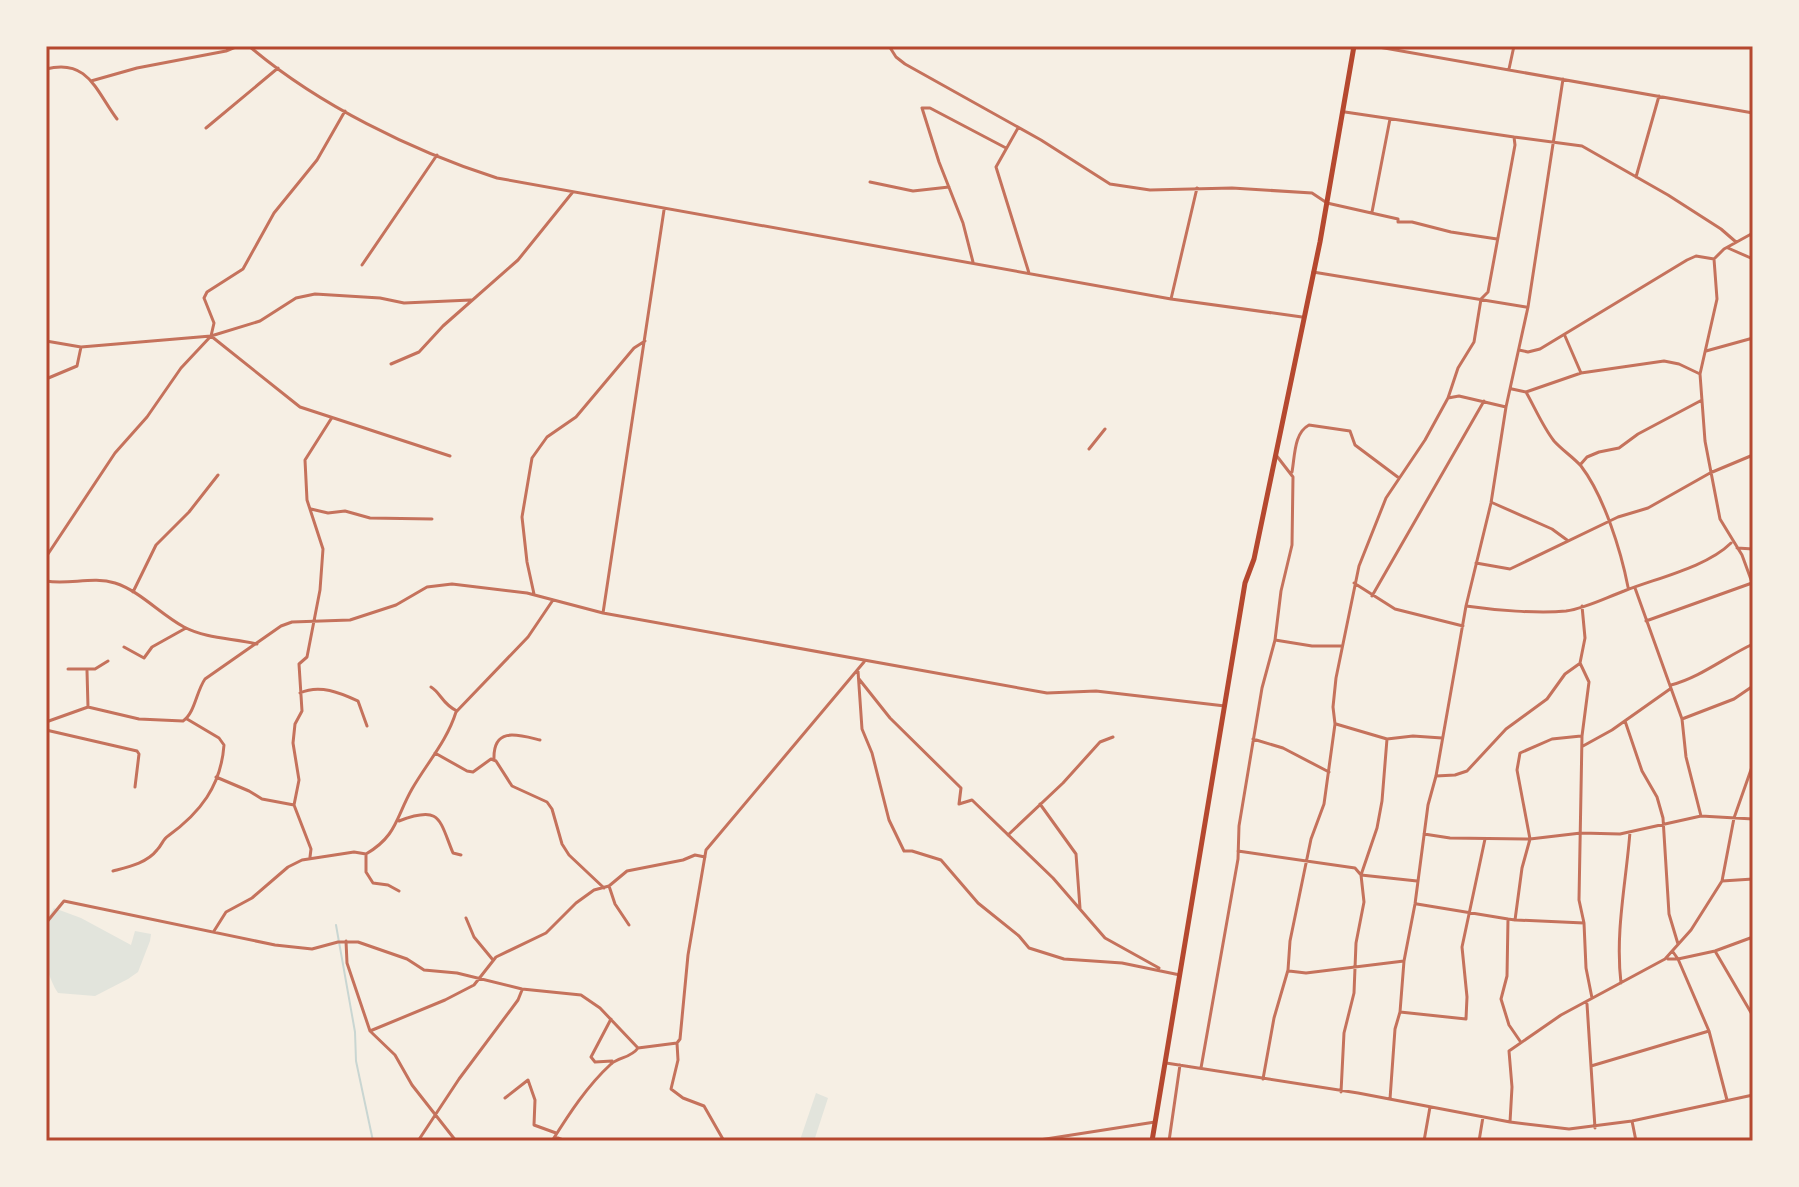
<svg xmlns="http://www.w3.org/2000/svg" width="1799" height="1187" viewBox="0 0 1799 1187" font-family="Mulish,sans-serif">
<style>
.green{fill:#e2e4dc}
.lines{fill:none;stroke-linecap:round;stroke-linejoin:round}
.stream{stroke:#c9d6d2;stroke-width:2}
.minor{stroke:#c5725c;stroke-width:3}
.trunk{stroke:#b5482f;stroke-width:5}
.neatline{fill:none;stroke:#b5482f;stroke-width:3}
</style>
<rect width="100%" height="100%" fill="#f6efe4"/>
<path class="green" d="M 54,908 L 81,918 L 131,945 L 135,931 L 151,934 L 150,941 L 138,972 L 128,979 L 95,996 L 58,993 C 43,970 38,931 54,908 Z
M 816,1093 L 828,1098 L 814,1141 L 800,1140 Z"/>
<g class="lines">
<path class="stream" d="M 336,925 L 355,1032 L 356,1061 L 373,1141"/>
<path class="minor" d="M 249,46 C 317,104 412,151 497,178 L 1171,299 L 1302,317
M 889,46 L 896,57 L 905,64 L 1041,140 L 1110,184 L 1150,190 L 1232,188 L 1312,193 L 1327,203 L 1398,219 L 1398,222 L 1412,222 L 1451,232 L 1497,239
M 1373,46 L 1753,113
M 46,69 C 88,58 96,91 117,119
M 1509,69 L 1514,46
M 91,81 L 137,68 L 226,51 L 238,46
M 206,128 L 278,68
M 1018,128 L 996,167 L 1029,273
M 1514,137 L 1582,146 L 1668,195 L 1721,229 L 1736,242
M 1636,177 L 1659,96
M 870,182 L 913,191 L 949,187
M 1372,212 L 1390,119
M 1753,233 L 1724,249 L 1714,259 L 1717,299 L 1700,374 L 1705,441 L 1720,519 L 1742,555 L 1753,585
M 1728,248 L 1753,259
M 973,262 L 963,223 L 939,162 L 922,108 L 930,108 L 1006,148
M 362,265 L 437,155
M 1313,272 L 1526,307
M 1171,299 L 1197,188
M 211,336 L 214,323 L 204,298 L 207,292 L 243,269 L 274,213 L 317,160 L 345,111
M 1565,336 L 1581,373
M 46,341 L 81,347 L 211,336 L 300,407 L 450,456
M 1519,350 L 1528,352 L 1540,349 L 1687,260 L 1696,256 L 1714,259
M 1706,351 L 1753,338
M 391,364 L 419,352 L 443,326 L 518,260 L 572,193
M 46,379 L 77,366 L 81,347
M 1512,389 L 1526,392 L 1581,373 L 1664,361 L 1679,364 L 1700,374
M 1526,392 C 1535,408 1543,427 1554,441 C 1562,450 1573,457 1581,466 C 1604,496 1621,551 1628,587
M 1448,398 L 1459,396 L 1506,407
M 1089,449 L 1105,429
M 1580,465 L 1587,457 L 1599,452 L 1619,448 L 1638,434 L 1702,400
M 1292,472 C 1295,455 1294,433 1309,425 L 1350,431 L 1355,445 L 1399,478
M 1493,503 L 1552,529 L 1567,540
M 311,509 L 328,513 L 345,511 L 370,518 L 432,519
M 1737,548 L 1753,549
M 46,557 L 115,453 L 147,417 L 181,368 L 211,336 L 260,321 L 296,298 L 315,294 L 380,298 L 404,303 L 471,300
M 1476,563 L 1510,569 L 1618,517 L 1648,508 L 1710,473 L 1753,455
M 46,581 C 69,585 93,576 115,583 C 140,591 160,614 184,627 C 207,639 232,638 257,644
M 1354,583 L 1395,609 L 1463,626
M 1635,588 L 1682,719 L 1686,757 L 1701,816
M 133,592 L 156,545 L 189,512 L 218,475
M 534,594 L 527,562 L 522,517 L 532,458 L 547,437 L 576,417 L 634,348 L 645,341
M 1372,596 L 1484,401
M 1466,606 C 1494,610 1538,614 1566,611 C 1586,608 1605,598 1624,591 C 1657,578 1707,567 1731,543
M 1582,606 L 1585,638 L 1580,663 L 1589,682 L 1582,736 L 1579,900 L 1584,923 L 1586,968 L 1592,998
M 603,613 L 664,210
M 1646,621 L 1752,583
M 1275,640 L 1312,646 L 1341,646
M 124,647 L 144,658 L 152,647 L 186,628
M 68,669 L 95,669 L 108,661
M 87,671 L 88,707
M 858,671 L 862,729 L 872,753 L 889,820 L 904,851 L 912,851 L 941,860 L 978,903 L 1019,936 L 1029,948 L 1064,959 L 1122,963 L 1180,975
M 859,679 L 890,718 L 961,788 L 959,804 L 972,800 L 1053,878 L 1105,938 L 1159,968
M 1671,685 C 1701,677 1725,657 1753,644
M 431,687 C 441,693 442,704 457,711
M 300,693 C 320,684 340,693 358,701 L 367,726
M 1682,719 L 1734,699 L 1753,686
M 1625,721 L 1642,771 L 1657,797 L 1663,818 L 1669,914 L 1678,944
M 46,722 L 88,707 L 139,719 L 183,721 C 195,713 196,692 205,679 L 281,626 L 292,622 L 350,620 L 396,605 L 427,587 L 452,584 L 527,593 L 603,613 L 1047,693 L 1096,691 L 1225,706
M 1336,724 L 1387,739 L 1413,736 L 1442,738
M 46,730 L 137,751 L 139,754 L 135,787
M 1253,739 L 1283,748 L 1329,772
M 1583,746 L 1612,730 L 1670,689
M 435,753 L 467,771 L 473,772 L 491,759 L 496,761 L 512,786 L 547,802 L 552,809 L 562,844 L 569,855 L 604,888
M 494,759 C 493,726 519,735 540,740
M 1436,776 L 1455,775 L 1467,771 L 1506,729 L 1547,699 L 1565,674 L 1579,664
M 216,777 L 249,791 L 262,799 L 294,805 L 311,849 L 310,857
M 1040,804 L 1076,854 L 1080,908
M 294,805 L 299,780 L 293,743 L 295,724 L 302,711 L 299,664 L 307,657 L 320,590 L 323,549 L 307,500 L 305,460 L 331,419
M 399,821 C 441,805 439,819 453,853 L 461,855
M 1424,834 L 1450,838 L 1530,839 L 1581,833 L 1620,834 L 1701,816 L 1753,819
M 1008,835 L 1063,783 L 1100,742 L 1113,737
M 1238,851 L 1355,868 L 1361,875 L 1417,881
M 366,854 L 366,872 L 373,883 L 388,885 L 399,891
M 113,871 C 128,867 147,863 157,850 C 162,845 163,839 168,836 C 200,813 221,786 224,745 L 219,738 L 187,719
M 1722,881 L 1753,879
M 609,886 L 615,904 L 629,925
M 1417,904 L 1508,919
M 466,918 L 474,937 L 493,960
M 1516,920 L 1584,923
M 46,923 L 64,901 L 275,945 L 312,949 L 338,942 L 358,942 L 407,959 L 424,970 L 457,973 L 522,989 L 581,995 L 600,1008 L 638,1048
M 214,931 L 226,912 L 252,898 L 288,867 L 302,860 L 354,852 L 366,854 C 397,836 396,817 412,789 C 427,763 447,741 456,712 L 528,637 L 553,600
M 346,941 L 347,963 L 370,1031 L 395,1055 L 412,1085 L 456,1141
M 1715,951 L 1753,1016
M 1673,952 L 1678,959 L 1715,951 L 1753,937
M 1289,971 L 1306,973 L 1404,961
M 1621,983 C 1615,932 1626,883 1630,832
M 1587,1004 L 1595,1128
M 1400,1012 L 1466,1019 L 1467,997 L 1462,947 L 1485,839
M 611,1019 L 591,1057 L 595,1062 L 612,1061
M 370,1031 L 445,1000 L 474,985 L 496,957 L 546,933 L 576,903 L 594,890 L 609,886 L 627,871 L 683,860 L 695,855 L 705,857
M 1709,1031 L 1727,1100
M 1520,1041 L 1509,1025 L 1501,999 L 1507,976 L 1508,919 L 1515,920 L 1522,868 L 1530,839 L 1517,770 L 1520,753 L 1552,739 L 1581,736
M 1166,1063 L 1358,1093 L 1510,1122 L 1569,1129 L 1632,1121 L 1753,1095
M 1591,1066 L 1709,1031 L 1678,959 L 1668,959
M 1201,1068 L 1238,859 L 1239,826 L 1262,688 L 1275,640 L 1281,591 L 1292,545 L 1293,477 L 1276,455
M 1263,1079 L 1274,1018 L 1288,970 L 1290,941 L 1311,839 L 1324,804 L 1335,724 L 1333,707 L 1336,678 L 1359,566 L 1386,498 L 1425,440 L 1448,398 L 1458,368 L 1474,342 L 1481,299 L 1488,292 L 1515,145 L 1514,137 L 1345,112
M 1341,1092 L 1344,1033 L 1354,993 L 1356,943 L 1364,902 L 1361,875 L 1377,828 L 1382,801 L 1387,739
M 505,1098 L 528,1080 L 535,1100 L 534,1125 L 556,1133
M 1390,1099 L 1395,1029 L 1400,1012 L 1404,961 L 1415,904 L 1428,805 L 1436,776 L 1466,606 L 1491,503 L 1506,407 L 1528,307 L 1563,79
M 1632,1121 L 1636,1141
M 1510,1122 L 1512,1087 L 1509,1051 L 1561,1015 L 1665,959 L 1691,930 L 1722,881 L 1734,818 L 1753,764
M 555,1137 L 566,1141
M 418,1141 L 459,1079 L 518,1000 L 522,990
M 552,1141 C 569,1114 587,1086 611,1064 C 619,1057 631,1058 638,1048 L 677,1043
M 724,1141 L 704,1106 L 683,1098 L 671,1089 L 678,1060 L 677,1043 L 680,1039 L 688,955 L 706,850 L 864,662
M 1033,1141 L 1155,1122
M 1169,1141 L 1180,1065
M 1424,1141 L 1430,1107
M 1479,1141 L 1483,1117
M 1742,1141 L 1753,1139"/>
<path class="trunk" d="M 1152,1141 L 1245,583 L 1254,559 L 1320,242 L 1354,46"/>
</g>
<rect width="1799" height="1187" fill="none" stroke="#f6efe4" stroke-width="96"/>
<rect x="48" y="48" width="1703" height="1091" class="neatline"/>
</svg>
